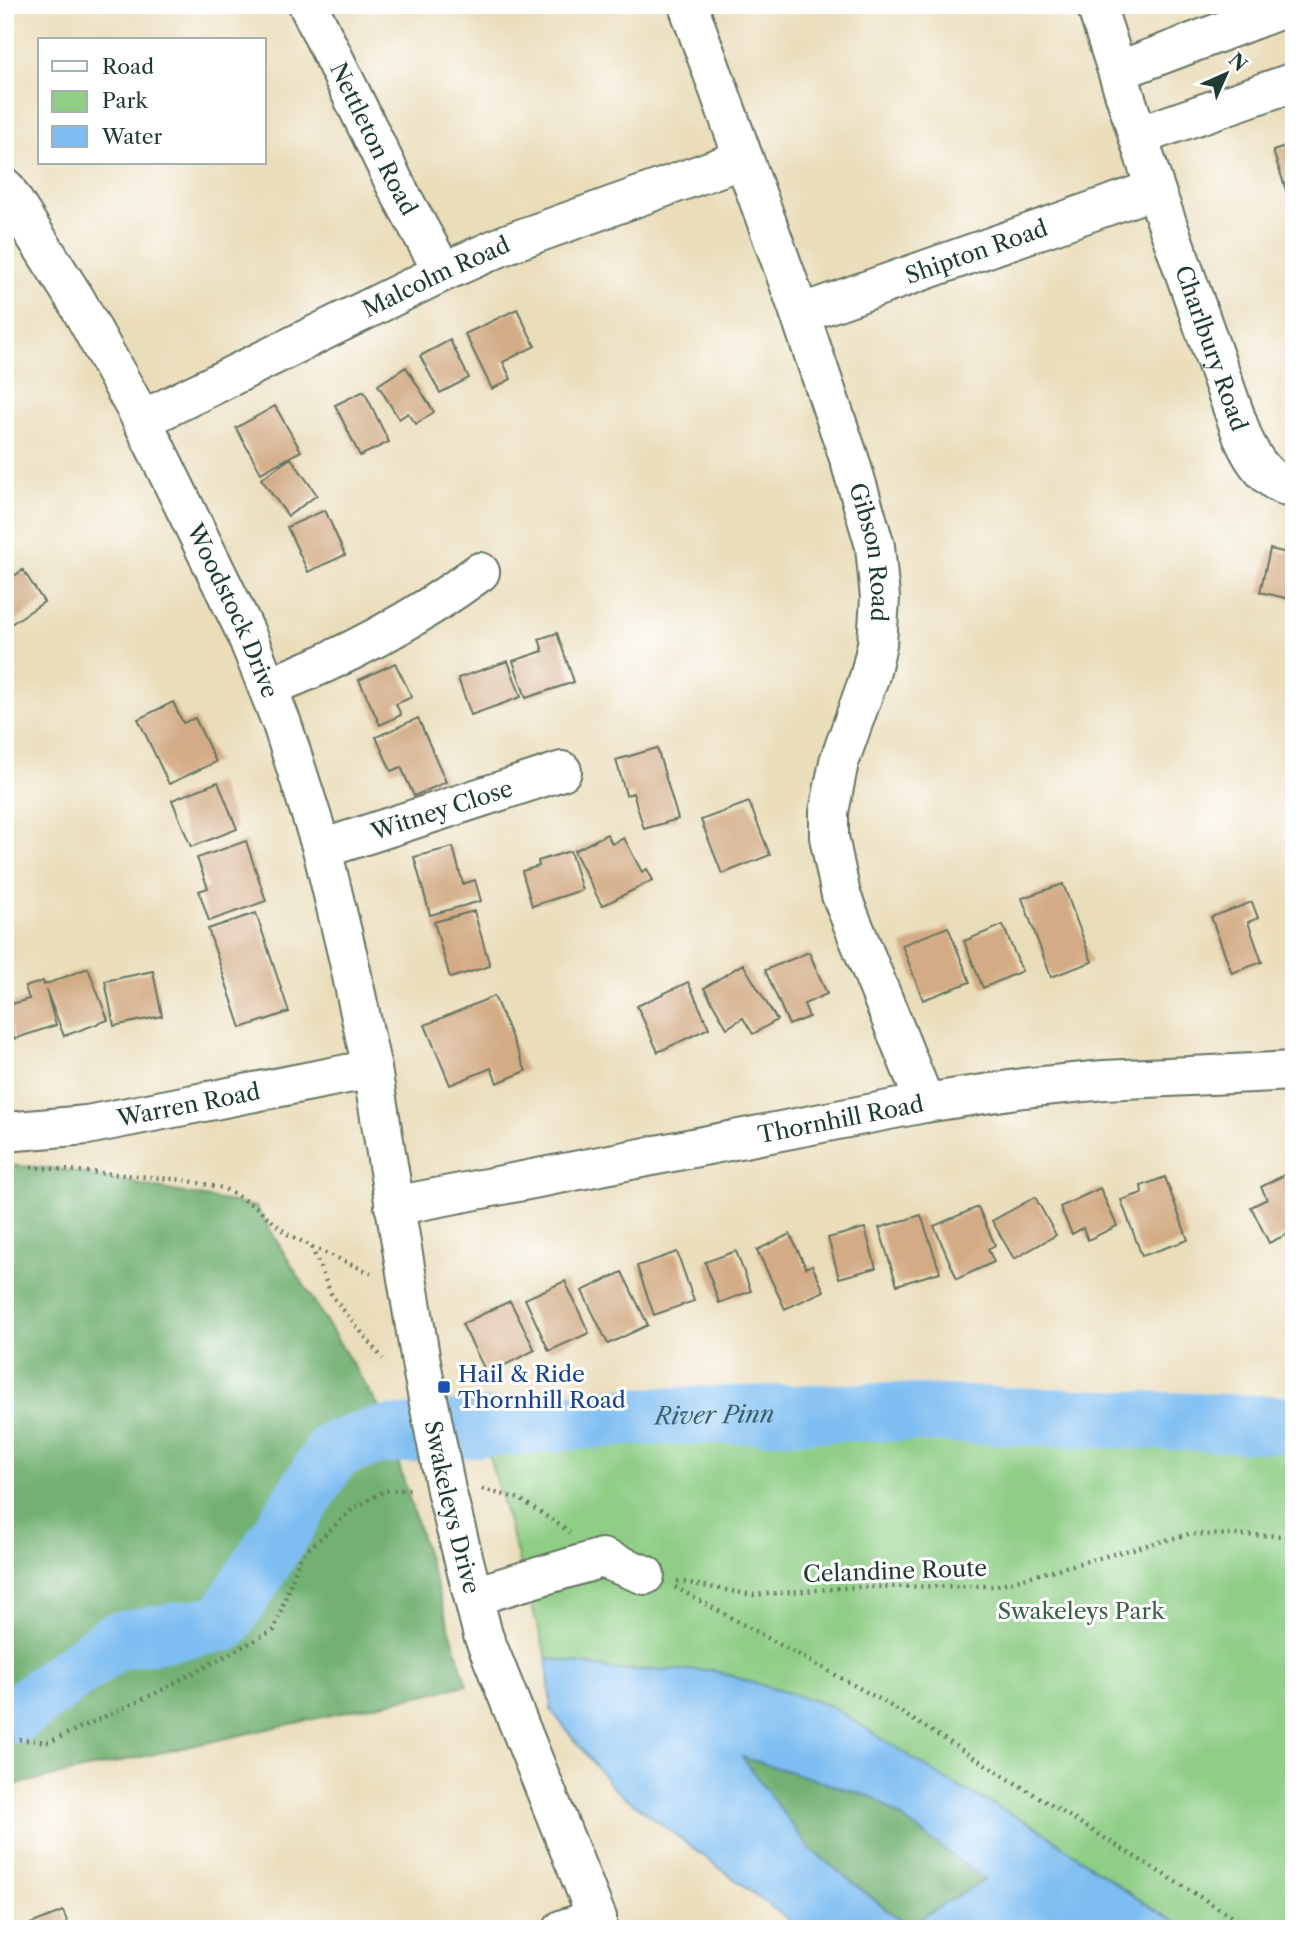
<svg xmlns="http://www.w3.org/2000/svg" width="1299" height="1934" viewBox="0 0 1299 1934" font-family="'Libre Caslon Text',serif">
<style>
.green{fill:#8ece85;stroke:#56865c;stroke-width:2}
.forest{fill:#72b172;stroke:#487753;stroke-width:2}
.water{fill:#7dbdf1;stroke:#4e7d92;stroke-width:2;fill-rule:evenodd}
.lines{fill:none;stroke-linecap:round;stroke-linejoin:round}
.river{stroke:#7dbdf1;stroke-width:58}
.building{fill:#d3ac85}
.minor-casing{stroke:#667563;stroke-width:42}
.path{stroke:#667563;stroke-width:4.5;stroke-dasharray:2 5;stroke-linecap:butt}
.minor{stroke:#fff;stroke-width:38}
.transit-dot{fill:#1a4fb4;stroke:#fff;stroke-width:2.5}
.labels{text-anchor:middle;stroke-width:6;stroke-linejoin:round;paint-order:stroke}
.street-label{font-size:23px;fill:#1f3d34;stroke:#fff}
.transit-label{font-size:23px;fill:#164399;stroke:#fff;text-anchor:start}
.park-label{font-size:23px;fill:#3b6148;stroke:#fff}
.water-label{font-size:24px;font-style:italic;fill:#3b636d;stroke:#fff}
</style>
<rect width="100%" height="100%" fill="#fff"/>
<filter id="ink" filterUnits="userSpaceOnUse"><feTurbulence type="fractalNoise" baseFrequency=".0143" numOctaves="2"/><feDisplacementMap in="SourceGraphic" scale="14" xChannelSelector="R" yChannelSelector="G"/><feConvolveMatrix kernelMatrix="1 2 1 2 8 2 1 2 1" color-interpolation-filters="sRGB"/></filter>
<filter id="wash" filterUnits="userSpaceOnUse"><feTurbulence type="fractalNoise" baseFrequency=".00686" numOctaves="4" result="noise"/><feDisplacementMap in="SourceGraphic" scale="28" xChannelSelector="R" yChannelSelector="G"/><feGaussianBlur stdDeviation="1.57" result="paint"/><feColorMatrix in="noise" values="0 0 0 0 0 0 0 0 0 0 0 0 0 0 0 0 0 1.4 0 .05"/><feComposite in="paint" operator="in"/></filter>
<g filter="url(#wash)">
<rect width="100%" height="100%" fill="#eaddba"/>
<path class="green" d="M 1081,1397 L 1294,1410 L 1294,1929 L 1187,1929 L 1133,1896 L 1035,1826 L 953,1784 L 711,1670 L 616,1670 L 547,1658 L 476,1411 Z"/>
<path class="forest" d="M 5,1165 L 58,1169 L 256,1207 L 383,1414 L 467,1685 L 5,1787 Z
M 741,1756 L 875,1798 L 985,1880 L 908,1926 L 809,1848 Z"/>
<path class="water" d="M 547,1658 L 616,1670 L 711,1670 L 831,1706 L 953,1784 L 1035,1826 L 1133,1896 L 1187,1929 L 1073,1929 L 1065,1924 L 1059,1929 L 801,1929 L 613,1788 L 551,1710 ZM 742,1757 L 875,1798 L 985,1880 L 907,1926 L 809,1848 Z"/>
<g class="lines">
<path class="river" id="s1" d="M 5,1713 L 16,1714 L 115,1641 L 224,1623 L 334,1450 L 377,1436 L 629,1417 L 882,1412 L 1294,1425"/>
</g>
<g id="blocks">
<path class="building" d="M 1294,144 L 1294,211 L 1293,211 L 1273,151 Z
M 517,309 L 535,346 L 503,362 L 511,379 L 492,389 L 465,334 Z
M 450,340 L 469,378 L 440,393 L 420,356 Z
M 406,367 L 434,412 L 416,424 L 408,413 L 399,419 L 378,385 Z
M 364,391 L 389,442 L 360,456 L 335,405 Z
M 275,406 L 301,451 L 261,473 L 236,428 Z
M 291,458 L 317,495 L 288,516 L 261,479 Z
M 325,510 L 345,555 L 308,572 L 287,527 Z
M 1289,545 L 1294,547 L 1294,600 L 1260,592 L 1270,549 L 1287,553 Z
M 23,570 L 44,602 L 5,628 L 5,582 Z
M 557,633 L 574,682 L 526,698 L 513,661 L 543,651 L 539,639 Z
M 508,661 L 521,697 L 471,715 L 458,678 Z
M 395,663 L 412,697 L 396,704 L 401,715 L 380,725 L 359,680 Z
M 173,702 L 183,723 L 195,718 L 216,762 L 169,784 L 138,719 Z
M 418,718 L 446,782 L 414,796 L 401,767 L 391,771 L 376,737 Z
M 657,748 L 678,819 L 644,829 L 633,793 L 626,795 L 616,760 Z
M 218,782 L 237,829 L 191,847 L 172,800 Z
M 749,802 L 770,855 L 722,874 L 701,820 Z
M 607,834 L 612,844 L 624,838 L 642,872 L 647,869 L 653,880 L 602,906 L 574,851 Z
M 246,841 L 266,901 L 209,921 L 199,891 L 208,888 L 197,858 Z
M 453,847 L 463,884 L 475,880 L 481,901 L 430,915 L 414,857 Z
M 570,851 L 582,890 L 532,906 L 522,871 L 539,866 L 538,861 Z
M 1063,884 L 1092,962 L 1051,977 L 1022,898 Z
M 1252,902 L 1258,918 L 1248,922 L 1262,962 L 1232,973 L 1211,917 Z
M 474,911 L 490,966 L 450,978 L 434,922 Z
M 256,913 L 289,1012 L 241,1028 L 208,929 Z
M 1003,925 L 1022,971 L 983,988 L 964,941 Z
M 948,927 L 970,982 L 923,1000 L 902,945 Z
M 809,952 L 827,994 L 804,1004 L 809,1017 L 789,1025 L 765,970 Z
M 743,964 L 777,1020 L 753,1034 L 743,1018 L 727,1028 L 704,988 Z
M 88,968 L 108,1020 L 64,1036 L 46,990 L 56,1025 L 14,1039 L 5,1006 L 29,999 L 25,987 L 43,981 L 44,985 Z
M 153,971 L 162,1016 L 114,1026 L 105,981 Z
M 688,982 L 709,1028 L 658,1052 L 637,1006 Z
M 494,996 L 526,1071 L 497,1083 L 491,1068 L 450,1085 L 425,1025 Z
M 1294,1170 L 1294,1231 L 1269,1243 L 1251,1207 L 1267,1199 L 1261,1187 Z
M 1165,1177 L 1188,1240 L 1142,1256 L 1121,1200 L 1142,1193 L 1141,1186 Z
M 1100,1188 L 1117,1226 L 1088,1240 L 1083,1228 L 1072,1234 L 1060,1207 Z
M 1035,1197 L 1056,1235 L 1014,1259 L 992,1221 Z
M 978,1207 L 995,1245 L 988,1249 L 994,1262 L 957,1279 L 934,1226 Z
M 921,1215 L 940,1272 L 897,1285 L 879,1228 Z
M 865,1228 L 876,1268 L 839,1278 L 828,1238 Z
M 790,1234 L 806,1268 L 812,1265 L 824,1291 L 785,1309 L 757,1250 Z
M 736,1251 L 751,1291 L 719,1303 L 705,1262 Z
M 677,1252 L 694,1301 L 654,1315 L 637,1266 Z
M 622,1272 L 648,1325 L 608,1344 L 582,1291 Z
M 565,1281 L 589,1333 L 549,1351 L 525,1299 Z
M 510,1301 L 535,1350 L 487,1374 L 462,1324 Z
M 63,1911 L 70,1929 L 18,1929 Z"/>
</g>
</g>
<g filter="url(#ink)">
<use href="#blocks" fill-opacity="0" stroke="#667563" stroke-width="2"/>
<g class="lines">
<g class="minor-casing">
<g id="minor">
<path id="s2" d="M 308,5 L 396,186 L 443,272"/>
<path id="s3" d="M 688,5 L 800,314 L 850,461 L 875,546 L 880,598 L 877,644 L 870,675 L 839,762 L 829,812 L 829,837 L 841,895 L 925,1103"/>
<path id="s4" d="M 1096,5 L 1155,189 L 1243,438 C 1253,461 1268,483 1294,489"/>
<path d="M 1118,71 L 1292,5"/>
<path d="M 1138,136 L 1294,82"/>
<path id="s5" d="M 5,188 L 76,300 L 142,420 L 245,631 L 282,724 L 322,849 L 348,957 L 372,1069 L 422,1368 L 446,1490 L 483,1635 L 597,1918 L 597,1929"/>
<path id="s6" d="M 800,314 L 1155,189"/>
<path id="s7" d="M 142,420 L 443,272 L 509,243 L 743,159"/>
<path d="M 268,687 C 344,658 415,620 480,572"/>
<path id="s8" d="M 322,849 L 562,771"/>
<path id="s9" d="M 5,1132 L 87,1125 L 372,1069"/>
<path id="s10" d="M 394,1206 L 925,1103 L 1023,1088 L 1104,1080 L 1294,1071"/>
<path d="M 474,1596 L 602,1558 L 645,1575"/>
<path d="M 563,1929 L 597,1918"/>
</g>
</g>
<path class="path" d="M 31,1167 L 184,1180 L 223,1188 L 256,1207 L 287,1234 L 311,1246 L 332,1296 L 383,1359
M 312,1247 L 371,1273
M 482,1489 L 520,1499 L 570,1532
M 677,1581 L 753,1595 L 856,1587 L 994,1586 L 1189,1534 L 1294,1536
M 675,1587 L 881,1700 L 1252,1929
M 5,1738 L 49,1742 L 154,1694 L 274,1630 L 300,1557 L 353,1509 L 384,1491 L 410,1489"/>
<use href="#minor" class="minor"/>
</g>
</g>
<rect class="transit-dot" x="437" y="1380" width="14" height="14" rx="3.5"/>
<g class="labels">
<g class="street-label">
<text dy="8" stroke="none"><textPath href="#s2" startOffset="149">Nettleton Road</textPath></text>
<text dy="8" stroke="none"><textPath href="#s6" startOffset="187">Shipton Road</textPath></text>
<text dy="8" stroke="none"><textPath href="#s7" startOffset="327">Malcolm Road</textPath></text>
<text dy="8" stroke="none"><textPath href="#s4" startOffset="362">Charlbury Road</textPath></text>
<text dy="8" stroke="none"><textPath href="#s3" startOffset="578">Gibson Road</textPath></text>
<text dy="8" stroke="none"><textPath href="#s5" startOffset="481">Woodstock Drive</textPath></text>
<text dy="8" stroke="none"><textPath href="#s8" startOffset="126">Witney Close</textPath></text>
<text dy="8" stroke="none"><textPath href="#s9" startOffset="186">Warren Road</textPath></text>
<text dy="8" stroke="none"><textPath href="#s10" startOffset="455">Thornhill Road</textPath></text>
<text dy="8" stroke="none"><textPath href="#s5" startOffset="1407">Swakeleys Drive</textPath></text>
<text transform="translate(895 1571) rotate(-2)" y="8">Celandine Route</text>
</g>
<g class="transit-label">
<text x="458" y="1382">Hail &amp; Ride<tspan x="458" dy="26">Thornhill Road</tspan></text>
</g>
<g class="park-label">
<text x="1081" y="1619">Swakeleys Park</text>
</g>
<g class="water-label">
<text dy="8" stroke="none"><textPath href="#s1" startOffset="833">River Pinn</textPath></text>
</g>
</g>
<rect width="1299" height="1934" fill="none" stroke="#fff" stroke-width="28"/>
<rect x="38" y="38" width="228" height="126" fill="#ffffff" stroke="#a5b1ae" stroke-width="2"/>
<rect x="52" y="61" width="35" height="10" fill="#ffffff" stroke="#a5b1ae" stroke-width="2"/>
<text x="102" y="74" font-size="21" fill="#1f3d34">Road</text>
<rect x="52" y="91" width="35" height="21" fill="#8ece85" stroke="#a5b1ae" stroke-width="2"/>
<text x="102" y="108" font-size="21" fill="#1f3d34">Park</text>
<rect x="52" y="126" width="35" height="21" fill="#7dbdf1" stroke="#a5b1ae" stroke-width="2"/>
<text x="102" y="144" font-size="21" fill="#1f3d34">Water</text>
<g transform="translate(1226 74) rotate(45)" stroke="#ffffff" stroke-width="5" paint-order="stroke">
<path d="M0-5L12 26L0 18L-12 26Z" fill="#1f3d34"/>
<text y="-10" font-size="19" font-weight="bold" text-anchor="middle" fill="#1f3d34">N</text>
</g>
</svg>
